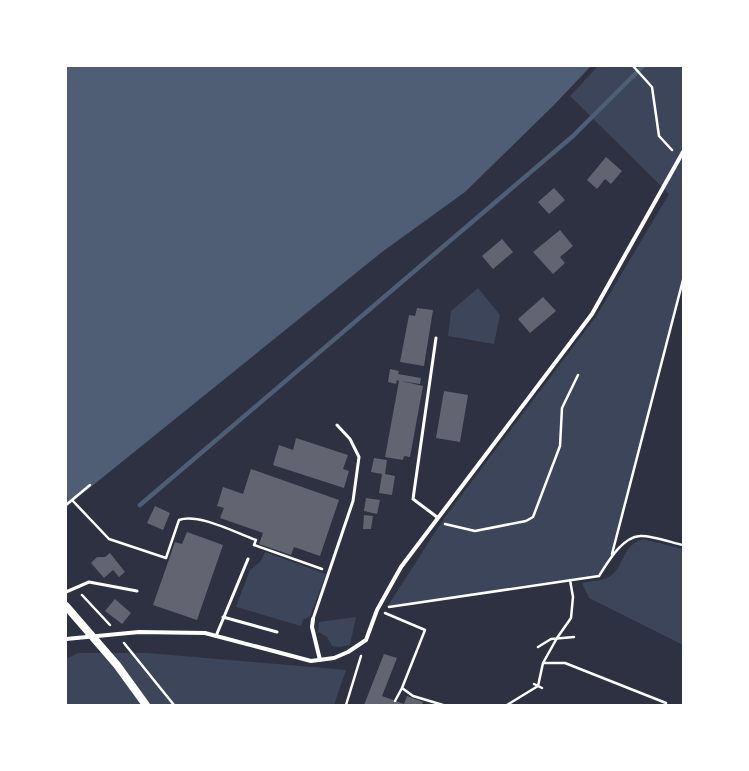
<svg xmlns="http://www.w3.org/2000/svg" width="749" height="771" viewBox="0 0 749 771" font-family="Poppins,sans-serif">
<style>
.green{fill:#3c4559}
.water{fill:#4f5d75}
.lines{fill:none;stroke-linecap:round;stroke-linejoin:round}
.stream{stroke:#4f5d75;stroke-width:4.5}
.building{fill:#626471}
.path{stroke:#fff;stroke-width:2.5}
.service{stroke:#fff;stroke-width:3}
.minor{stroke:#fff;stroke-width:4}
.secondary{stroke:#fff;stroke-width:8}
</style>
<rect width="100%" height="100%" fill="#2d3142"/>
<path class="green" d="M 598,66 L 683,66 L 683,280 L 612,555 L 599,576 L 387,607 L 445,517 L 597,315 L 669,194 L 570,96 Z
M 478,288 L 500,315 L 494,344 L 448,336 L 451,311 Z
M 643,539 L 683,549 L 683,645 L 589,598 L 582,583 C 591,581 606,581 613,574 C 625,562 623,545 643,539 Z
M 265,552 L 326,574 L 310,616 L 303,620 L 301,626 L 236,607 L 250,570 L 260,562 Z
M 356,617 L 350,645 L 339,647 L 332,646 L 327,637 L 318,632 L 319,622 Z
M 78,653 L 148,653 L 346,670 L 334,705 L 66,705 L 66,659 Z"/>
<path class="water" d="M 66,66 L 591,66 L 554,105 L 465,192 L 382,252 L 66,507 Z"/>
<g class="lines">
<path class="stream" d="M 140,505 L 573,136 L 643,66"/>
</g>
<path class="building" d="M 606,157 L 622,171 L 611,184 L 605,179 L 597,189 L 587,180 Z
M 554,188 L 565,200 L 549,214 L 538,202 Z
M 560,230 L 573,246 L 560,257 L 565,263 L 553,274 L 533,252 Z
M 502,239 L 513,252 L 493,269 L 482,256 Z
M 543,297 L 556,311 L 530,333 L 518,319 Z
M 417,308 L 433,310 L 424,366 L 400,362 L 409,315 L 415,316 Z
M 390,369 L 399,371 L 398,374 L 421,378 L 420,384 L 401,381 L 423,386 L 410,457 L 404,456 L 403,460 L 385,457 L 399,381 L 397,380 L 396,384 L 388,382 Z
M 444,391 L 468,395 L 460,442 L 436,438 Z
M 296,438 L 348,455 L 343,469 L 349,471 L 344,488 L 273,465 L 279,445 L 293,450 Z
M 374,458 L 387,460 L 385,474 L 395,476 L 392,495 L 379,493 L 382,474 L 371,472 Z
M 251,469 L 339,500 L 320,556 L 294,547 L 291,555 L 259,544 L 263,533 L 220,518 L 224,508 L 217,506 L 223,487 L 243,494 Z
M 366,498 L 380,500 L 377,514 L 364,511 Z
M 155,506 L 170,513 L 163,530 L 147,523 Z
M 364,515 L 373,516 L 371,529 L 363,529 Z
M 187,532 L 223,545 L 197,620 L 153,605 L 175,542 L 182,544 Z
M 110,553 L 125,572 L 119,577 L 113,570 L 104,578 L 91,563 L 97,557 L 105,557 Z
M 115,599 L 131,613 L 122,624 L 105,611 Z
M 384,654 L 397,658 L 382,696 L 404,704 L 407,696 L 423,702 L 422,705 L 364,705 Z"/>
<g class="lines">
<path class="path" d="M 633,66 L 652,87 L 659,136 L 672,150
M 72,500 L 109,539 L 166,558 L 179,520 C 199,513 236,533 256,540 L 254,545 L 322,569
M 66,505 L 90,485
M 445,524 L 475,531 L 526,521 L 533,517 L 560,446 L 562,408 L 578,375
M 612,554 L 683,280
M 82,595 L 110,625
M 389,607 L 599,576 C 608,562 622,537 640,536 C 650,535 673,543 683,545
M 385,613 L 425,630 L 402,688
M 124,643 L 174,705
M 538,647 L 551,639 L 574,637
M 543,663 L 565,663 L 666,703
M 534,684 L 542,688
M 395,701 L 402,688 L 413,696 L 443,705
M 346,705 L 361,656
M 507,705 L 538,686 L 543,663 L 557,638 L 571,618 L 573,597 L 570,580"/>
<path class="service" d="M 436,338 L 413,499 L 437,517
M 66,592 L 89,582 L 137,591
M 223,617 L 277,632
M 313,619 L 353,501 L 359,457 L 350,439 L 337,425
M 216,636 L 248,559"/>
<path class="minor" d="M 313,619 L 312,627 L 320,660
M 66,639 L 139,632 L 205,633 L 311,661 L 334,658 L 348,652 L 366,640 L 377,610 L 401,567 L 592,314 L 683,152"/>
<path class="secondary" d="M 66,606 L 117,665 L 146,705"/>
</g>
<rect width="749" height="771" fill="none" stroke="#ffffff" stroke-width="134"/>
</svg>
